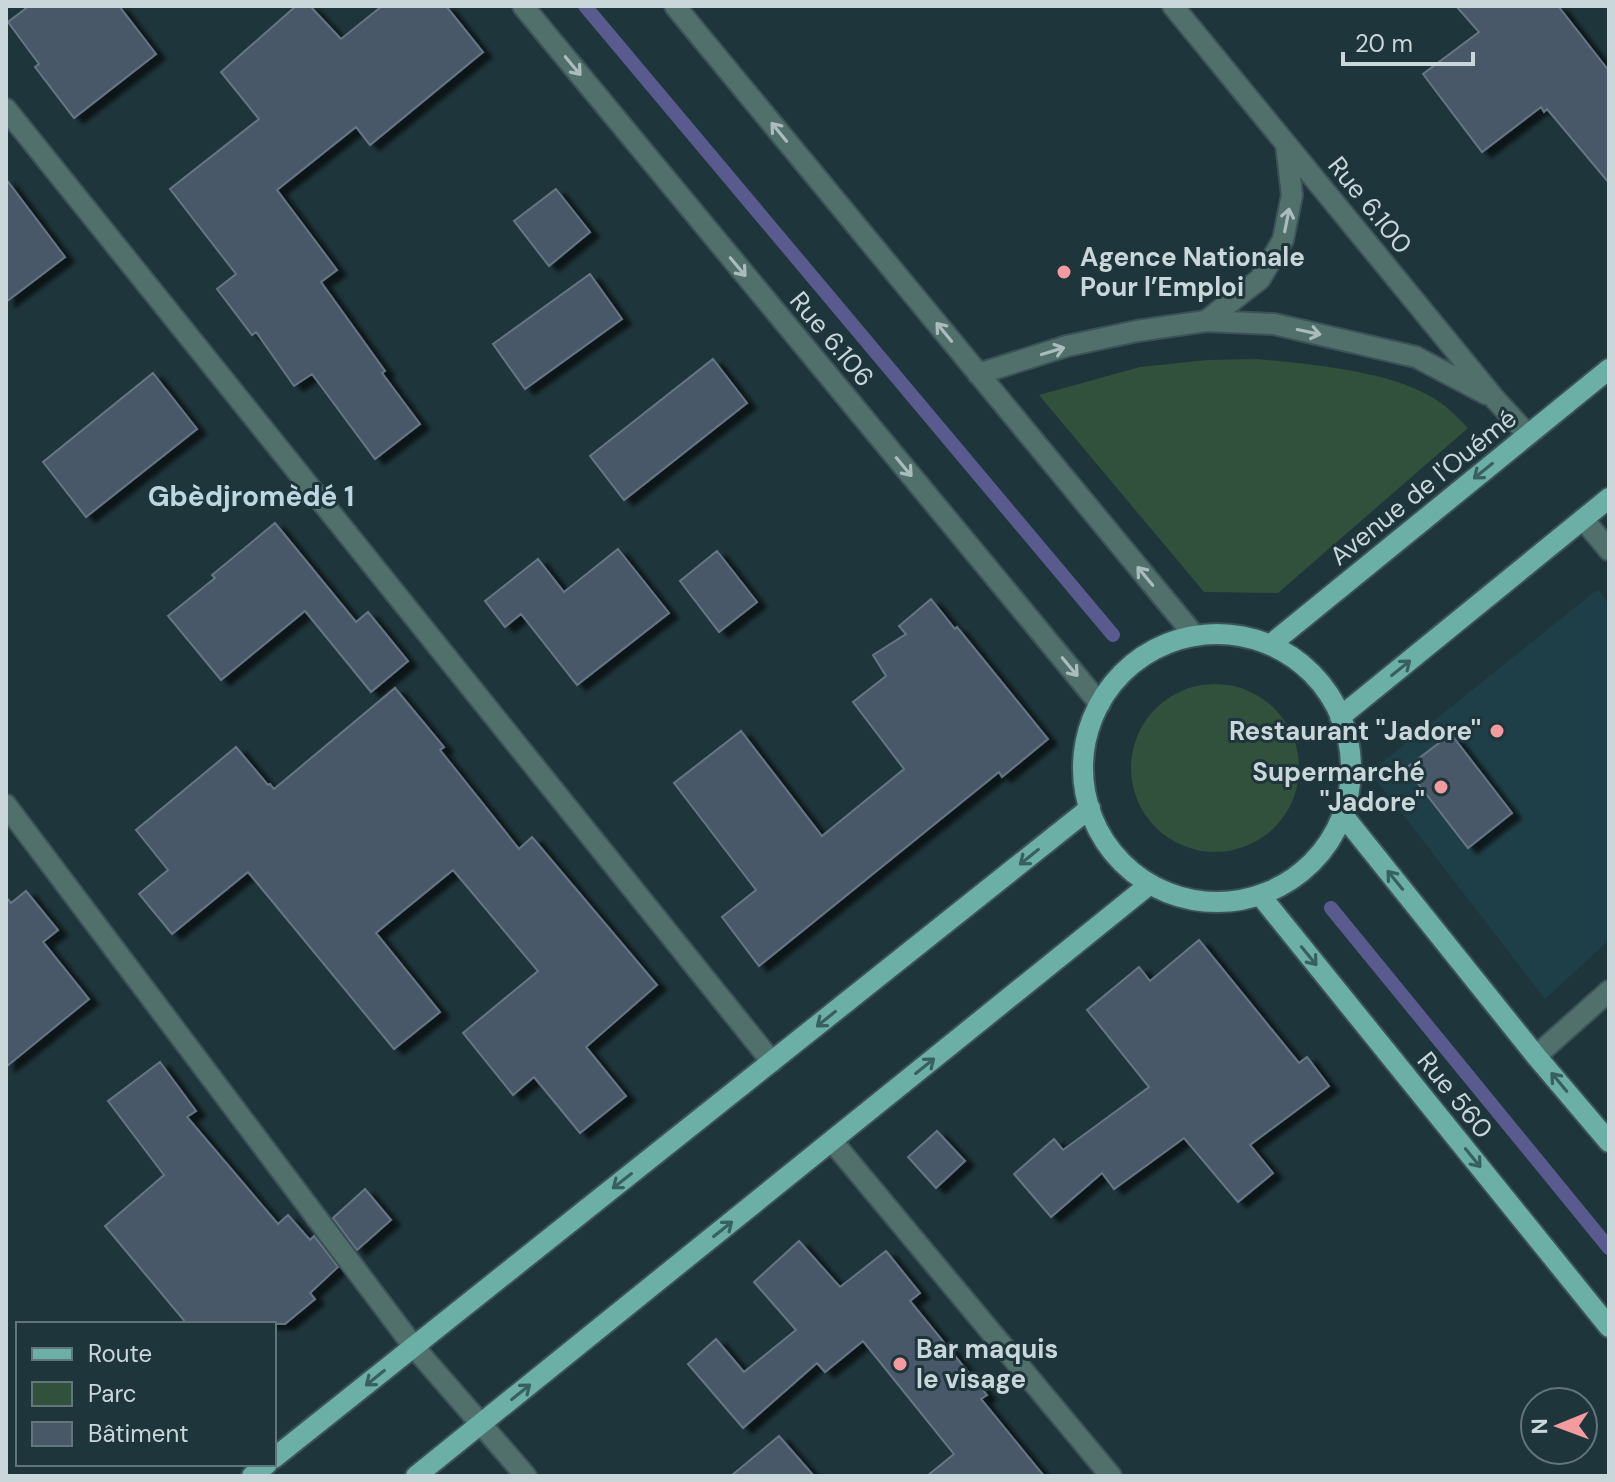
<svg xmlns="http://www.w3.org/2000/svg" width="1615" height="1482" viewBox="0 0 1615 1482" font-family="'DM Sans',sans-serif">
<style>
.built{fill:#1f3f48}
.green{fill:#31513c}
.lines{fill:none;stroke-linecap:round;stroke-linejoin:round}
.stream{stroke:#595b8f;stroke-width:14}
.building{fill:#495867;stroke:#667584;stroke-width:2;filter:url(#shadow)}
.minor-casing{stroke:#3d5258;stroke-width:24}
.major-casing{stroke:#3d5258;stroke-width:24}
.minor{stroke:#51706c;stroke-width:20}
.major{stroke:#6bafa7;stroke-width:20}
.oneway{stroke:#abbcbe}
.oneway2{stroke:#396061}
.poi-dot{fill:#f49b9f;stroke:#1e353b;stroke-width:3}
.labels{text-anchor:middle;stroke-width:6;stroke-linejoin:round;paint-order:stroke}
.street-label{font-size:26px;fill:#c9d6da;stroke:#1e353b}
.poi-label{font-size:26px;font-weight:bold;fill:#c9d6da;stroke:#1e353b;text-anchor:start}
.neighbourhood-label{font-size:28px;font-weight:bold;fill:#bcd7df;stroke:#1e353b}
</style>
<defs>
<filter id="shadow"><feDropShadow dx="9" dy="5" stdDeviation="2" flood-color="#0009"/></filter>
</defs>
<rect width="100%" height="100%" fill="#1e353b"/>
<path class="built" d="M 1598,589 L 1609,604 L 1609,940 L 1545,999 L 1370,772 Z"/>
<path class="green" d="M 1256,359 C 1310,364 1397,371 1441,403 C 1451,410 1460,420 1468,428 L 1278,593 L 1204,592 L 1039,395 L 1140,367 L 1208,360 Z
M1131 768a84 84 0 1 1 168 0a84 84 0 1 1-168 0Z"/>
<g class="lines">
<path class="stream" d="M 585,6 L 1113,635
M 1331,908 L 1609,1248"/>
</g>
<path class="building" d="M 29,6 L 119,6 L 156,54 L 74,118 L 35,67 L 39,64 L 8,22 Z
M 296,6 L 310,6 L 341,39 L 382,6 L 446,6 L 483,52 L 370,145 L 356,127 L 277,190 L 337,270 L 321,282 L 385,371 L 382,373 L 420,424 L 375,459 L 312,374 L 294,386 L 256,332 L 252,335 L 217,289 L 236,274 L 170,189 L 259,119 L 221,72 Z
M 1456,6 L 1558,6 L 1609,71 L 1609,183 L 1547,109 L 1544,112 L 1541,107 L 1482,152 L 1423,74 L 1479,32 Z
M 6,179 L 65,257 L 6,302 Z
M 556,189 L 590,232 L 549,266 L 514,221 Z
M 590,274 L 622,319 L 525,389 L 493,344 Z
M 713,359 L 747,403 L 624,500 L 590,456 Z
M 153,373 L 197,429 L 86,517 L 43,462 Z
M 275,523 L 356,622 L 368,612 L 408,661 L 371,692 L 305,611 L 221,680 L 168,616 L 215,578 L 212,575 Z
M 618,549 L 669,613 L 577,685 L 521,614 L 505,627 L 485,601 L 538,559 L 564,592 Z
M 717,551 L 757,602 L 719,632 L 680,581 Z
M 931,599 L 955,629 L 957,627 L 1048,739 L 1002,777 L 999,772 L 759,966 L 722,917 L 756,890 L 674,783 L 741,731 L 822,836 L 904,769 L 853,702 L 886,676 L 873,655 L 906,634 L 899,626 Z
M 395,688 L 444,747 L 440,750 L 519,849 L 532,837 L 657,985 L 586,1047 L 626,1096 L 580,1133 L 534,1077 L 513,1095 L 463,1033 L 538,971 L 453,870 L 376,933 L 440,1012 L 394,1049 L 248,872 L 172,934 L 139,894 L 168,870 L 136,830 L 236,747 L 268,785 L 270,784 L 274,789 Z
M 1451,734 L 1512,813 L 1468,848 L 1406,768 Z
M 26,891 L 58,930 L 43,942 L 89,999 L 6,1067 L 6,897 L 11,903 Z
M 1199,940 L 1299,1063 L 1307,1057 L 1329,1086 L 1250,1145 L 1273,1173 L 1238,1202 L 1184,1138 L 1114,1189 L 1102,1173 L 1051,1217 L 1014,1174 L 1054,1139 L 1063,1150 L 1149,1087 L 1087,1010 L 1139,967 L 1150,981 Z
M 160,1062 L 196,1111 L 187,1117 L 278,1224 L 288,1215 L 310,1240 L 314,1236 L 338,1267 L 310,1293 L 315,1299 L 285,1324 L 187,1324 L 105,1226 L 164,1175 L 108,1101 Z
M 937,1131 L 965,1161 L 936,1188 L 908,1157 Z
M 365,1189 L 391,1220 L 357,1250 L 333,1218 Z
M 799,1241 L 840,1287 L 886,1251 L 920,1293 L 910,1301 L 987,1395 L 981,1399 L 1044,1476 L 927,1476 L 954,1454 L 863,1341 L 825,1372 L 817,1363 L 743,1428 L 688,1364 L 716,1339 L 744,1372 L 796,1330 L 754,1282 Z
M 779,1436 L 814,1476 L 731,1476 Z"/>
<g class="lines">
<g class="minor-casing">
<path id="minor" d="M 523,6 L 1100,704
M 675,6 L 1195,636
M 1173,6 L 1495,399 L 1528,435
M 6,109 L 772,1062
M 1206,321 L 1260,279 L 1283,240 L 1292,195 L 1286,144
M 978,374 L 1067,346 L 1137,331 L 1206,321 L 1274,324 L 1416,357 L 1486,394
M 1583,519 L 1609,550
M 6,805 L 414,1347 L 526,1476
M 1536,1056 L 1609,991
M 832,1141 L 1111,1476"/>
</g>
<g class="major-casing">
<path id="major" d="M1083 768a134 134 0 1 1 268 0a134 134 0 1 1-268 0Z
M 1270,645 L 1609,369
M 1340,717 L 1609,498
M 1342,814 L 1536,1056 L 1609,1142
M 1260,895 L 1609,1327
M 274,1458 L 1090,808
M 252,1476 L 267,1464
M 416,1476 L 1150,884"/>
</g>
<use href="#minor" class="minor"/>
<use href="#major" class="major"/>
</g>
<defs><path id="oneway-shaft" d="M-6 0H5M1.5-3L5.5 0L1.5 3" fill="none" stroke-width="1.6" stroke-linecap="round" stroke-linejoin="round" transform="scale(2)"/></defs>
<g class="oneway">
<use href="#oneway-shaft" transform="translate(573 66) rotate(50)"/>
<use href="#oneway-shaft" transform="translate(779 132) rotate(-129)"/>
<use href="#oneway-shaft" transform="translate(1287 220) rotate(-79)"/>
<use href="#oneway-shaft" transform="translate(738 267) rotate(50)"/>
<use href="#oneway-shaft" transform="translate(944 332) rotate(-129)"/>
<use href="#oneway-shaft" transform="translate(1309 332) rotate(12)"/>
<use href="#oneway-shaft" transform="translate(1053 351) rotate(-17)"/>
<use href="#oneway-shaft" transform="translate(904 467) rotate(50)"/>
<use href="#oneway-shaft" transform="translate(1145 576) rotate(-130)"/>
<use href="#oneway-shaft" transform="translate(1070 667) rotate(50)"/>
</g>
<g class="oneway2">
<use href="#oneway-shaft" transform="translate(1483 471) rotate(141)"/>
<use href="#oneway-shaft" transform="translate(1401 668) rotate(-39)"/>
<use href="#oneway-shaft" transform="translate(1029 857) rotate(141)"/>
<use href="#oneway-shaft" transform="translate(1395 880) rotate(-129)"/>
<use href="#oneway-shaft" transform="translate(1309 956) rotate(51)"/>
<use href="#oneway-shaft" transform="translate(826 1019) rotate(141)"/>
<use href="#oneway-shaft" transform="translate(925 1066) rotate(-39)"/>
<use href="#oneway-shaft" transform="translate(1559 1082) rotate(-130)"/>
<use href="#oneway-shaft" transform="translate(1473 1158) rotate(51)"/>
<use href="#oneway-shaft" transform="translate(622 1181) rotate(142)"/>
<use href="#oneway-shaft" transform="translate(723 1229) rotate(-39)"/>
<use href="#oneway-shaft" transform="translate(375 1378) rotate(141)"/>
<use href="#oneway-shaft" transform="translate(521 1392) rotate(-39)"/>
</g>
<g class="poi-dot">
<circle cx="1064" cy="272" r="8"/>
<circle cx="1497" cy="731" r="8"/>
<circle cx="1441" cy="787" r="8"/>
<circle cx="900" cy="1364" r="8"/>
</g>
<g class="labels">
<g class="street-label">
<text transform="translate(1370 205) rotate(51)" y="9">Rue 6.100</text>
<text transform="translate(832 339) rotate(50)" y="9">Rue 6.106</text>
<text transform="translate(1423 487) rotate(-39)" y="9">Avenue de l'Ouémé</text>
<text transform="translate(1455 1095) rotate(51)" y="9">Rue 560</text>
</g>
<g class="poi-label">
<text x="1080" y="266">Agence Nationale<tspan x="1080" dy="30">Pour l’Emploi</tspan></text>
<text x="1481" y="740" text-anchor="end">Restaurant ''Jadore''</text>
<text x="1425" y="781" text-anchor="end">Supermarché<tspan x="1425" dy="30">''Jadore''</tspan></text>
<text x="916" y="1358">Bar maquis<tspan x="916" dy="30">le visage</tspan></text>
</g>
<g class="neighbourhood-label">
<text x="251" y="506">Gbèdjromèdé 1</text>
</g>
</g>
<rect width="1615" height="1482" fill="none" stroke="#c9d6da" stroke-width="16"/>
<rect x="16" y="1322" width="260" height="144" fill="#1e353b" stroke="#62757b" stroke-width="2"/>
<rect x="32" y="1348" width="40" height="12" fill="#6bafa7" stroke="#62757b" stroke-width="2"/>
<text x="88" y="1362" font-size="24" fill="#c9d6da">Route</text>
<rect x="32" y="1382" width="40" height="24" fill="#31513c" stroke="#62757b" stroke-width="2"/>
<text x="88" y="1402" font-size="24" fill="#c9d6da">Parc</text>
<rect x="32" y="1422" width="40" height="24" fill="#495867" stroke="#62757b" stroke-width="2"/>
<text x="88" y="1442" font-size="24" fill="#c9d6da">Bâtiment</text>
<g transform="translate(1559 1426) rotate(269)"><circle r="38" fill="#1e353b" stroke="#62757b" stroke-width="2"/>
<path d="M0-6L14 30L0 20L-14 30Z" fill="#f49b9f"/>
<text y="-12" font-size="22" font-weight="bold" text-anchor="middle" fill="#c9d6da">N</text>
</g>
<path d="M1343 52v12h130v-12" fill="none" stroke="#c9d6da" stroke-width="4"/>
<text x="1355" y="52" font-size="24" fill="#c9d6da" stroke="#1e353b" stroke-width="6" paint-order="stroke">20 m</text>
</svg>
